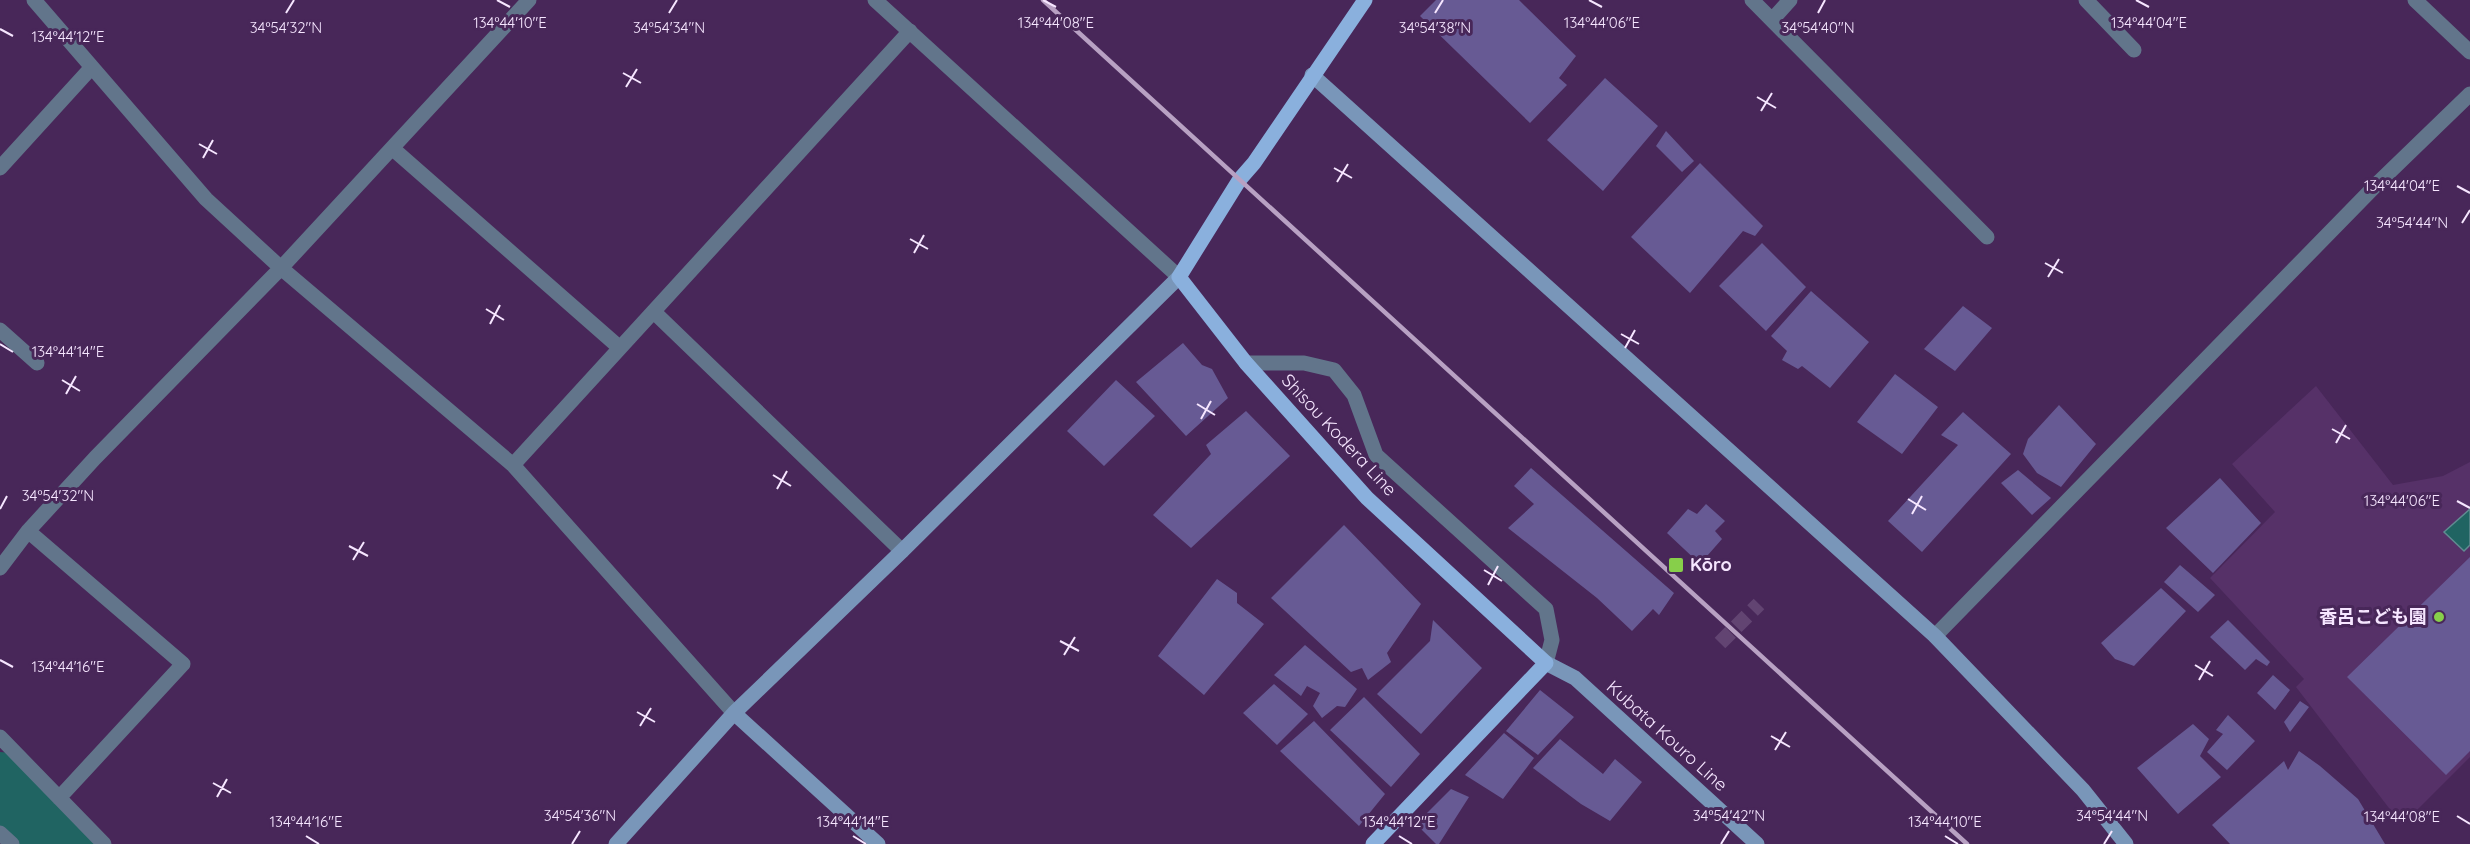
<svg xmlns="http://www.w3.org/2000/svg" width="2470" height="844" viewBox="0 0 2470 844" font-family="Quicksand,'Noto Sans JP',sans-serif">
<style>
.built{fill:#563168}
.water{fill:#206462;stroke:#608b91;stroke-width:1.5}
.lines{fill:none;stroke-linecap:round;stroke-linejoin:round}
.river{stroke:#206462;stroke-width:64}
.building{fill:#675a94}
.street-tunnel{stroke:#624472;stroke-width:15;stroke-dasharray:15 8;stroke-linecap:butt}
.street{stroke:#62758b;stroke-width:15}
.secondary{stroke:#7996b9;stroke-width:15}
.primary{stroke:#8ab0dd;stroke-width:15}
.rail{stroke:#b8a1c3;stroke-width:4.5}
.ticks{fill:none;stroke:#f6e6ff;stroke-width:2}
.poi-dot{fill:#87cf4a;stroke:#482759;stroke-width:2}
.labels{text-anchor:middle;stroke-width:6;stroke-linejoin:round;paint-order:stroke}
.street-label{font-size:18px;fill:#f6e6ff;stroke:#482759}
.poi-label{font-size:18px;font-weight:bold;fill:#f6e6ff;stroke:#482759;text-anchor:start}
.ticks-label{font-size:15px;text-anchor:middle;fill:#f6e6ff;stroke:#482759;stroke-width:6;stroke-linejoin:round;paint-order:stroke}
</style>
<rect width="100%" height="100%" fill="#482759"/>
<path class="built" d="M 2316,386 L 2393,485 L 2443,476 L 2470,462 L 2470,757 L 2402,825 L 2296,687 L 2304,679 L 2210,578 L 2275,512 L 2232,464 Z"/>
<path class="water" d="M 2470,509 L 2470,545 L 2464,551 L 2444,532 Z"/>
<g class="lines">
<path class="river" d="M 0,784 L 62,844"/>
</g>
<path class="building" d="M 1436,0 L 1519,0 L 1576,56 L 1559,78 L 1567,85 L 1530,123 L 1420,16 Z
M 1605,78 L 1658,126 L 1603,191 L 1547,140 Z
M 1666,131 L 1694,161 L 1682,172 L 1656,146 Z
M 1700,163 L 1763,226 L 1755,236 L 1743,231 L 1690,293 L 1631,237 Z
M 1762,243 L 1806,287 L 1766,331 L 1719,286 Z
M 1811,291 L 1869,342 L 1830,388 L 1802,366 L 1798,369 L 1782,360 L 1787,351 L 1771,336 Z
M 1963,306 L 1992,328 L 1955,371 L 1924,349 Z
M 1183,343 L 1202,365 L 1212,369 L 1228,398 L 1186,436 L 1136,382 Z
M 1895,374 L 1938,407 L 1902,454 L 1857,422 Z
M 1116,380 L 1155,416 L 1104,466 L 1067,431 Z
M 2059,405 L 2096,444 L 2061,487 L 2037,473 L 2023,454 L 2028,439 Z
M 1246,411 L 1290,456 L 1191,548 L 1153,515 L 1211,454 L 1206,445 Z
M 1963,412 L 2011,454 L 1922,552 L 1888,521 L 1958,445 L 1941,435 Z
M 1531,468 L 1674,593 L 1659,615 L 1653,609 L 1632,631 L 1597,598 L 1508,528 L 1534,504 L 1514,486 Z
M 2018,470 L 2051,498 L 2032,515 L 2001,483 Z
M 2220,478 L 2261,523 L 2213,573 L 2166,528 Z
M 1706,504 L 1725,521 L 1715,531 L 1722,539 L 1700,564 L 1667,533 L 1688,509 L 1697,514 Z
M 1344,525 L 1421,604 L 1387,653 L 1391,662 L 1368,680 L 1362,668 L 1351,672 L 1271,598 Z
M 2470,557 L 2470,751 L 2446,775 L 2347,677 Z
M 2180,565 L 2215,595 L 2198,612 L 2164,582 Z
M 1217,579 L 1237,593 L 1237,603 L 1264,624 L 1204,695 L 1158,656 Z
M 2161,588 L 2186,611 L 2134,666 L 2115,659 L 2101,643 Z
M 1433,620 L 1482,668 L 1421,734 L 1377,694 L 1430,641 Z
M 2228,620 L 2270,662 L 2267,666 L 2256,659 L 2245,670 L 2210,637 Z
M 1305,645 L 1357,689 L 1345,707 L 1337,706 L 1322,718 L 1313,706 L 1320,693 L 1307,686 L 1301,696 L 1274,675 Z
M 2273,675 L 2290,690 L 2275,710 L 2257,693 Z
M 1274,684 L 1308,714 L 1277,745 L 1243,713 Z
M 1540,690 L 1574,717 L 1538,755 L 1506,731 Z
M 1364,697 L 1420,754 L 1391,787 L 1330,730 Z
M 2300,701 L 2309,707 L 2290,732 L 2284,722 Z
M 2228,715 L 2255,741 L 2227,770 L 2207,752 L 2223,734 L 2216,730 Z
M 1314,721 L 1385,794 L 1359,826 L 1280,751 Z
M 2193,724 L 2209,739 L 2200,756 L 2221,777 L 2178,814 L 2137,768 Z
M 1504,733 L 1534,758 L 1503,799 L 1465,775 Z
M 1560,739 L 1603,774 L 1615,759 L 1642,782 L 1610,821 L 1581,804 L 1533,768 Z
M 2299,751 L 2320,766 L 2358,799 L 2385,844 L 2230,844 L 2212,825 L 2284,761 L 2288,770 Z
M 1451,789 L 1469,797 L 1439,844 L 1436,844 L 1416,824 Z"/>
<g class="lines">
<path class="street-tunnel" d="M 1720,643 L 1759,604"/>
<path class="street" d="M 34,0 L 206,199 L 281,268 L 513,465 L 734,713
M 875,0 L 1179,277
M 1752,0 L 1987,237
M 2086,0 L 2134,50
M 2415,0 L 2470,52
M 1772,20 L 1790,0
M 392,148 L 620,348
M 0,168 L 92,67
M 654,312 L 902,551
M 0,330 L 37,363
M 1246,363 L 1304,363 L 1334,370 L 1354,395 L 1376,455 L 1546,609 L 1552,640 L 1546,663
M 513,465 L 910,31
M 28,531 L 183,664 L 59,798
M 0,568 L 28,531 L 95,458 L 281,268 L 529,0
M 1935,636 L 2378,183 L 2470,94
M 0,737 L 104,844
M 0,833 L 12,844"/>
<path class="secondary" d="M 1312,75 L 1935,636 L 2083,790 L 2126,844
M 1546,663 L 1575,678 L 1757,844
M 734,713 L 878,844
M 616,844 L 734,713 L 902,551 L 1179,277"/>
<path class="primary" d="M 1365,0 L 1254,163 L 1240,179 L 1179,277 L 1246,363 L 1367,498 L 1546,663 L 1373,844"/>
<path class="rail" d="M 1043,0 L 1967,844"/>
</g>
<path class="ticks" d="M 497,0 L 510,7M 1043,0 L 1056,7M 1589,0 L 1602,7M 2136,0 L 2149,7M 286,13 L 294,0M 669,13 L 677,0M 1435,13 L 1443,0M 1818,13 L 1825,0M 0,29 L 13,36M 623,73 L 641,83M 626,87 L 637,69M 1757,97 L 1776,108M 1761,111 L 1772,93M 199,144 L 217,154M 203,158 L 213,140M 1334,168 L 1352,178M 1337,182 L 1348,164M 2457,186 L 2470,193M 2462,223 L 2470,210M 910,239 L 928,249M 914,253 L 924,235M 2045,263 L 2063,273M 2048,277 L 2059,259M 486,309 L 504,320M 490,324 L 500,305M 1621,334 L 1639,344M 0,344 L 13,352M 1625,348 L 1635,330M 62,380 L 80,391M 66,394 L 76,376M 1197,404 L 1215,415M 1201,419 L 1211,401M 2332,429 L 2350,439M 2336,443 L 2346,425M 773,475 L 791,486M 777,489 L 787,471M 1908,499 L 1926,510M 2457,501 L 2470,508M 0,509 L 7,496M 1912,514 L 1922,496M 349,546 L 368,556M 353,560 L 364,542M 1484,570 L 1502,581M 1488,585 L 1498,566M 1060,641 L 1079,651M 1064,655 L 1075,637M 0,660 L 13,667M 2195,665 L 2213,676M 2199,680 L 2210,661M 637,712 L 655,722M 640,726 L 651,708M 1771,736 L 1790,747M 1775,750 L 1786,732M 213,783 L 231,793M 217,797 L 227,779M 2457,816 L 2470,824M 306,836 L 319,844M 853,836 L 866,844M 1399,836 L 1412,844M 1945,836 L 1958,844M 572,844 L 580,831M 1721,844 L 1729,831M 2104,844 L 2112,831"/>
<g class="poi-dot">
<rect x="1668" y="557" width="16" height="16" rx="3"/>
<circle cx="2439" cy="617" r="6"/>
</g>
<g class="labels">
<g class="street-label">
<text transform="translate(1339 435) rotate(47)" y="6">Shisou Kodera Line</text>
<text transform="translate(1667 736) rotate(42)" y="6">Kubata Kouro Line</text>
</g>
<g class="poi-label">
<text x="1690" y="571">Kōro</text>
<text x="2427" y="623" text-anchor="end">香呂こども園</text>
</g>
</g>
<g class="ticks-label">
<text x="1056" y="28">134°44'08"E</text>
<text x="1602" y="28">134°44'06"E</text>
<text x="2149" y="28">134°44'04"E</text>
<text x="510" y="28">134°44'10"E</text>
<text x="286" y="33">34°54'32"N</text>
<text x="669" y="33">34°54'34"N</text>
<text x="1435" y="33">34°54'38"N</text>
<text x="1818" y="33">34°54'40"N</text>
<text x="68" y="42">134°44'12"E</text>
<text x="2402" y="191">134°44'04"E</text>
<text x="2412" y="228">34°54'44"N</text>
<text x="68" y="357">134°44'14"E</text>
<text x="58" y="501">34°54'32"N</text>
<text x="2402" y="506">134°44'06"E</text>
<text x="68" y="672">134°44'16"E</text>
<text x="580" y="821">34°54'36"N</text>
<text x="1729" y="821">34°54'42"N</text>
<text x="2112" y="821">34°54'44"N</text>
<text x="2402" y="822">134°44'08"E</text>
<text x="306" y="827">134°44'16"E</text>
<text x="853" y="827">134°44'14"E</text>
<text x="1399" y="827">134°44'12"E</text>
<text x="1945" y="827">134°44'10"E</text>
</g>
</svg>
